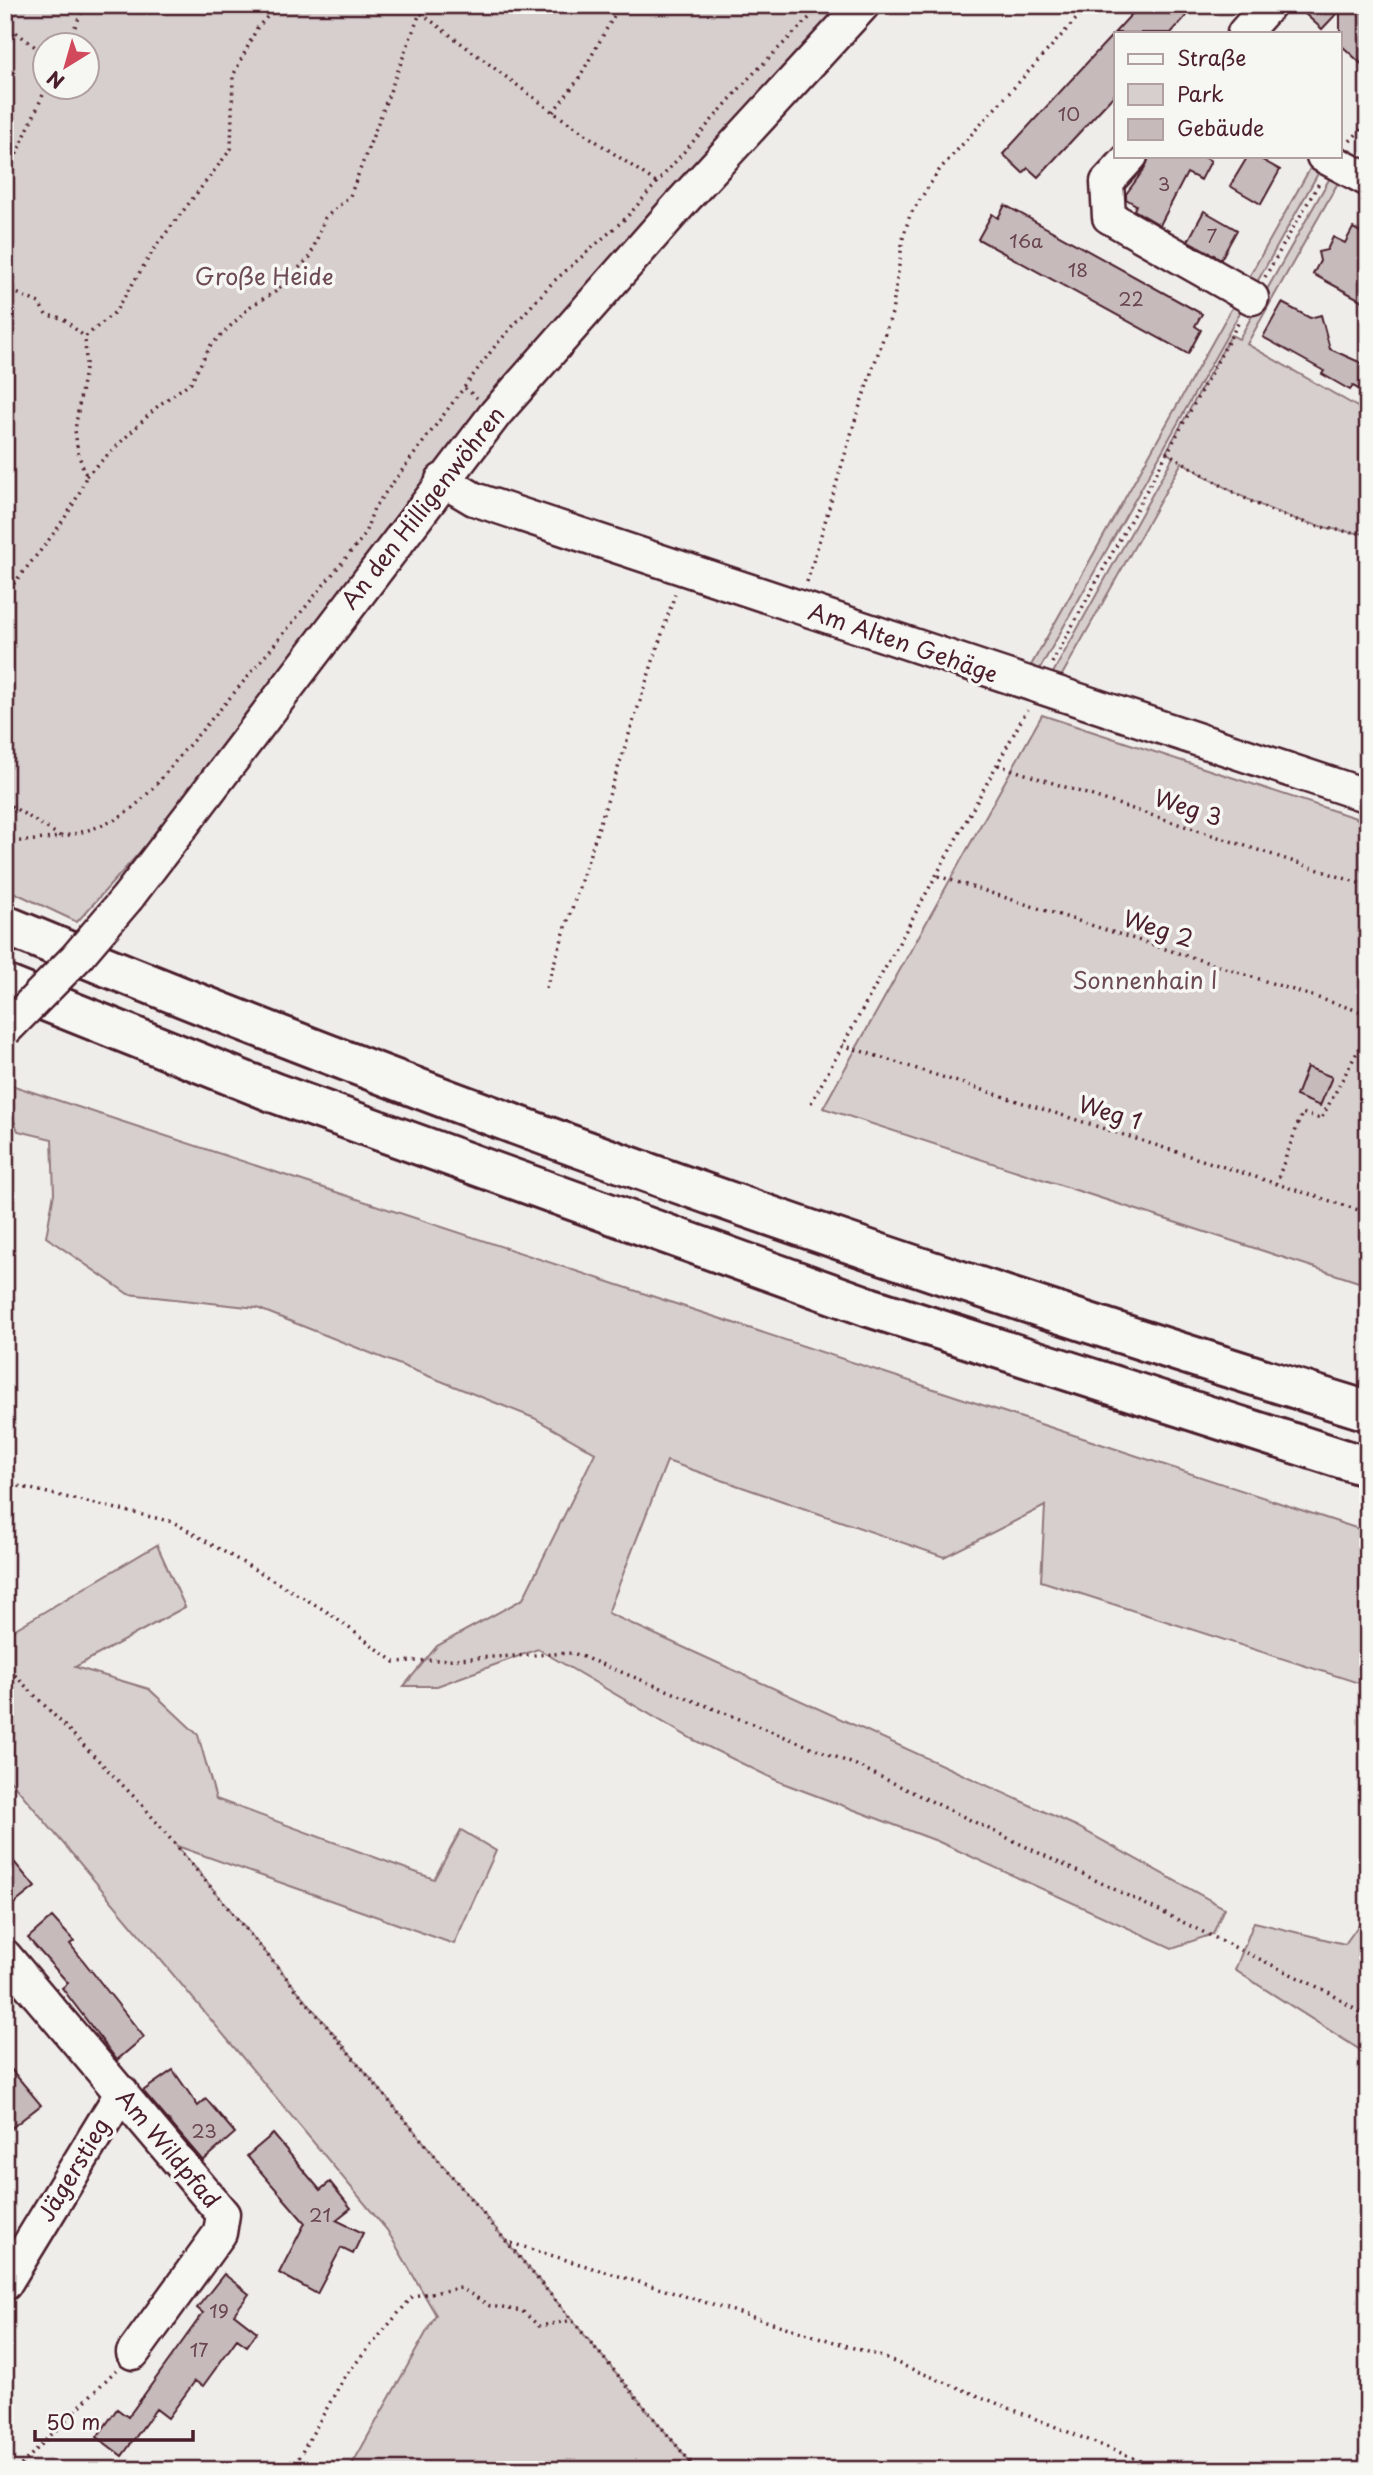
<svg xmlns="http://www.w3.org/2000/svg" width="1373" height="2475" viewBox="0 0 1373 2475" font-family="'Playpen Sans',sans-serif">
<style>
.green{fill:#d7cfce;stroke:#90777c;stroke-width:2;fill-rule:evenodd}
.building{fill:#c6babb;stroke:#4a1f2b;stroke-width:2}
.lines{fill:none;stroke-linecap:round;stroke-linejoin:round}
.minor-casing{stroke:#4a1f2b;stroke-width:37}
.highway-casing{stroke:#4a1f2b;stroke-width:44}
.path{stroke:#4a1f2b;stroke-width:3.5;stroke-dasharray:2 5;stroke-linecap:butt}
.minor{stroke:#f6f6f2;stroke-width:32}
.highway{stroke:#f6f6f2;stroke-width:38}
.minor-bridge-casing{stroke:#4a1f2b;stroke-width:37;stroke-linecap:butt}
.minor-bridge{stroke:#f6f6f2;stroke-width:32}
.labels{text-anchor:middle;stroke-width:7;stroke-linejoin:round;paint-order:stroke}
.number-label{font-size:19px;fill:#69464f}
.park-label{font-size:23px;fill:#6d4b54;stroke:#f6f6f2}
.street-label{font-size:23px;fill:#4a1f2b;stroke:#f6f6f2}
</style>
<rect width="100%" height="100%" fill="#efedea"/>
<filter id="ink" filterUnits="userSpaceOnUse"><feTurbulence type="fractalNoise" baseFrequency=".0143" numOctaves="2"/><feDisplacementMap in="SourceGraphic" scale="14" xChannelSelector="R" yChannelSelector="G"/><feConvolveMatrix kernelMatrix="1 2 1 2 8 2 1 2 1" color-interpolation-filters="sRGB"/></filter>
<g filter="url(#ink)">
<path class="green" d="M 5,5 L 848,5 L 140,852 L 77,922 L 5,888 ZM 46,46 L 88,46 L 88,88 L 46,88 Z
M 1312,165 L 1320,170 L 1037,674 L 1029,669 Z
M 1331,176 L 1339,181 L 1247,344 L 1368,413 L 1368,534 C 1297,528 1241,499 1182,462 L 1057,684 L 1049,680 L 1173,457 L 1166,452 L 1231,335 L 1239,339 Z
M 1042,715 L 1368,822 L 1368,1285 L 823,1108 Z
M 5,1083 L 1368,1532 L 1368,1686 L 1041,1581 L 1045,1506 L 944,1557 L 667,1461 L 608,1613 L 1076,1826 L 1224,1908 L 1213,1934 L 1172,1948 L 937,1841 L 780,1782 L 692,1739 L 538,1649 L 437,1686 L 404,1686 L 437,1646 L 523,1599 L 595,1453 L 534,1418 L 257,1308 L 128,1294 L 46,1237 L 54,1193 L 52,1139 L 18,1131 L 5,1100 Z
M 157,1545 L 185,1607 L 75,1667 L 149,1689 L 198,1735 L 216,1799 L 434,1879 L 461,1830 L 496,1851 L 454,1944 L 177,1846 L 697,2470 L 349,2470 L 436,2315 L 387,2230 L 5,1774 L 5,1635 Z
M 1368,1912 L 1368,2051 L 1365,2053 L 1235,1970 L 1254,1922 L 1345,1944 Z"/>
<path class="building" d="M 1140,5 L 1196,5 L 1171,33 L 1116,33 L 1116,93 L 1038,177 L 1028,168 L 1023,173 L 1003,154 Z
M 1295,5 L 1355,5 L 1368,18 L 1368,70 L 1340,44 L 1340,10 L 1322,29 Z
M 1149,156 L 1202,156 L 1211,161 L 1201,180 L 1187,173 L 1160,225 L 1134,210 L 1136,205 L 1126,199 L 1126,194 L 1145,168 Z
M 1248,156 L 1255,156 L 1280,170 L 1261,204 L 1230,186 Z
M 1005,205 L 1202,314 L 1195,326 L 1201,330 L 1188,354 L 978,239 L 992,214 L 998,218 Z
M 1204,211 L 1237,230 L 1221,259 L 1188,241 Z
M 1353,228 L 1368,236 L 1368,304 L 1313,274 L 1320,261 L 1318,252 L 1327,250 L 1333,237 L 1345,243 Z
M 1282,303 L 1310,318 L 1321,315 L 1330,349 L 1368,366 L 1368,394 L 1353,386 L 1350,390 L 1322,374 L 1324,371 L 1263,337 Z
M 1307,1067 L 1332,1077 L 1320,1106 L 1296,1096 Z
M 5,1851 L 35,1887 L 5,1911 Z
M 52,1917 L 74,1941 L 70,1944 L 144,2037 L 117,2060 L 62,1988 L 68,1983 L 28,1938 Z
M 5,2062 L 41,2105 L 5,2133 Z
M 173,2070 L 198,2106 L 206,2099 L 235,2133 L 203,2161 L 143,2091 Z
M 273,2134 L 320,2190 L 330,2182 L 351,2208 L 336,2220 L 363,2233 L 353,2254 L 341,2248 L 317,2294 L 279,2273 L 305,2223 L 247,2156 Z
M 224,2274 L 249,2294 L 234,2314 L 257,2332 L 247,2346 L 237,2339 L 203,2386 L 195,2381 L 168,2418 L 156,2409 L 122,2456 L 97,2437 L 117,2409 L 128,2417 L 203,2313 L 197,2308 Z"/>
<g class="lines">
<g class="minor-casing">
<path id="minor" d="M 1244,33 L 1269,5
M 1131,156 L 1107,182 L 1109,217 L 1252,298
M 1323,156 L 1368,180
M 442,480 L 474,499 L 1368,796
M 128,897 L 496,413 L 681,203 L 863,5
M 5,1956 L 223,2214 L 220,2233 L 133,2353
M 5,2284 L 122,2092"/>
</g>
<g class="highway-casing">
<path id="highway" d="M 5,925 C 451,1110 907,1270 1368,1411
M 5,985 L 275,1093 L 869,1307 L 1368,1467"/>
</g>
<path class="path" d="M 410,5 L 553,112 L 657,183
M 5,24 L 46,55
M 66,46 L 85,5
M 553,112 L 578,80 L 620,5
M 1350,141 L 1368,122
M 5,180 L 46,88
M 1265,277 L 1319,183
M 5,288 L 39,303 L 46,315 L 62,318 L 85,337 L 115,312 L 156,246 L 231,149 L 233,76 L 257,28 L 278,5
M 465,388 L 477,398
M 1166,452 C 1238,495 1280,526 1368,534
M 86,476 L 159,405 L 191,382 L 210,346 L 251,306 L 275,292 L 310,257 L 325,218 L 350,196 L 420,13
M 807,582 L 858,411 L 892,313 L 903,238 L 910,215 L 940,169 L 1089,5
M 5,595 C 31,560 73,517 86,476 L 78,453 L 75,430 L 86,363 L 85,337
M 1052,663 L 1240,320
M 998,765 L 1368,886
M 5,802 L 63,838
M 5,842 C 44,840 78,837 114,820 C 144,805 167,770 189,745 C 249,677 306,606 364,536 L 374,508 L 495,346 L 553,282 L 626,218 L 747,80 L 822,5
M 938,876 L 1368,1014
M 546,988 L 676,591
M 842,1045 L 1368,1213
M 811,1103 L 1027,710
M 1276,1184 L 1302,1113 L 1321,1119 L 1368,1032
M 5,1483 L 173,1522 L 326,1611 L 395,1662 L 573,1653 L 856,1765 L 1330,1993 L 1368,2018
M 5,1665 L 143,1806 L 697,2470
M 511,2243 L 877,2355 L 1163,2470
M 16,2470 L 116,2370
M 292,2470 L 345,2376 L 413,2296 L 461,2288 L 490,2306 L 522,2311 L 539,2326 L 574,2320"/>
<use href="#minor" class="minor"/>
<use href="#highway" class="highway"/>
<g class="minor-bridge-casing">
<path id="minor-bridge" d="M 5,1030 L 76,958 L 128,897"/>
</g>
<use href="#minor-bridge" class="minor-bridge"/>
</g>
</g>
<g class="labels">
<g class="number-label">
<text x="1069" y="121">10</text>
<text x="1164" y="191">3</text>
<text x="1212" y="243">7</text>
<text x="1026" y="248">16a</text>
<text x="1078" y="277">18</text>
<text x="1131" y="306">22</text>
<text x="204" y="2138">23</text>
<text x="320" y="2222">21</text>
<text x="219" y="2318">19</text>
<text x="199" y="2357">17</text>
</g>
<g class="park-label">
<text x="264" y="285">Große Heide</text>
<text x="1145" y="989">Sonnenhain I</text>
</g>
<g class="street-label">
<text transform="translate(423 508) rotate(-52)" y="8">An den Hilligenwöhren</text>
<text transform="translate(903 643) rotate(19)" y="8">Am Alten Gehäge</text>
<text transform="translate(1188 808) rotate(18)" y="8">Weg 3</text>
<text transform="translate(1158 929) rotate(18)" y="8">Weg 2</text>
<text transform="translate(1110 1113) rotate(17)" y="8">Weg 1</text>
<text transform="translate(168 2149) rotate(50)" y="8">Am Wildpfad</text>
<text transform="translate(74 2170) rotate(-59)" y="8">Jägerstieg</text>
</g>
</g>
<rect width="1373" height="2475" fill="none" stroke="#f6f6f2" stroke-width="28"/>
<rect x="14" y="14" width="1345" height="2447" fill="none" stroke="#4a1f2b" stroke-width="2.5" filter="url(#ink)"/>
<rect x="1114" y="32" width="228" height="126" fill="#f6f6f2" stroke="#b1a0a2" stroke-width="2"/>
<rect x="1128" y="54" width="35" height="10" fill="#f6f6f2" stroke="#b1a0a2" stroke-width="2"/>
<text x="1177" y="66" font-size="21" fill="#4a1f2b">Straße</text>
<rect x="1128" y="84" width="35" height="21" fill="#d7cfce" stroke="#b1a0a2" stroke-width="2"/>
<text x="1177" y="102" font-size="21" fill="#4a1f2b">Park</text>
<rect x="1128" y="119" width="35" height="21" fill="#c6babb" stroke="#b1a0a2" stroke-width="2"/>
<text x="1177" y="136" font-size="21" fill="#4a1f2b">Gebäude</text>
<g transform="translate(66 66) rotate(217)"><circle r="33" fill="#f6f6f2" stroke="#b1a0a2" stroke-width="2"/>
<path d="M0-5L12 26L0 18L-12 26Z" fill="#d1495b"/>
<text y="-10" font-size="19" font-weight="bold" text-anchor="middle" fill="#4a1f2b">N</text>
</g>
<path d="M35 2430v10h158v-10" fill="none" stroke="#4a1f2b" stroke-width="3.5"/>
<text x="46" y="2430" font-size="21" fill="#4a1f2b" stroke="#f6f6f2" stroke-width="5" paint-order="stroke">50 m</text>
</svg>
